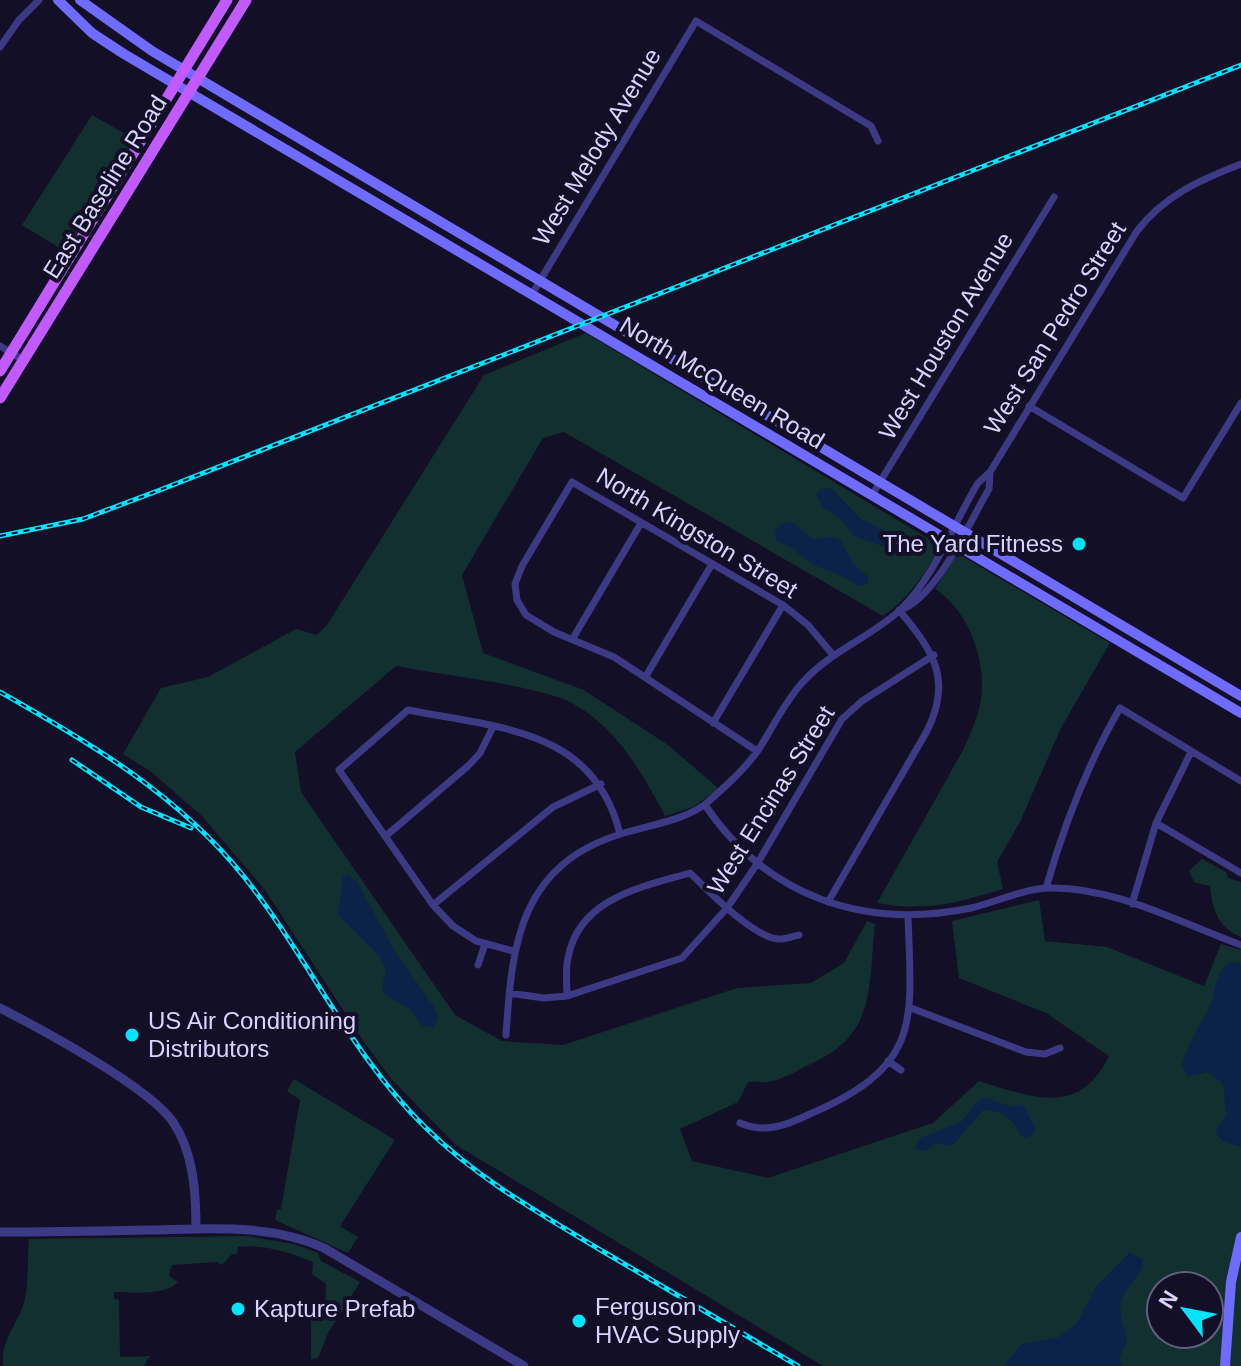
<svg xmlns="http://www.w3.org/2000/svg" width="1241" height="1366" viewBox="0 0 1241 1366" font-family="Helvetica,sans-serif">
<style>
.green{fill:#12302f;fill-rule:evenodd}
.water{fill:#0c2248}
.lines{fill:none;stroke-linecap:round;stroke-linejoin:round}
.minor{stroke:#3d3a85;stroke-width:7}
.tertiary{stroke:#3d3a85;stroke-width:9}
.secondary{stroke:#6f6bff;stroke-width:10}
.primary{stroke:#c25bff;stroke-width:11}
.rail-casing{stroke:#00e5ff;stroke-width:5}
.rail{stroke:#130f26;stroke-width:2;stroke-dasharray:6;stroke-linecap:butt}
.poi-dot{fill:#00e5ff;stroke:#130f26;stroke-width:3}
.labels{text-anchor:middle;stroke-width:8;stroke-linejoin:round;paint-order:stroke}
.street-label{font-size:24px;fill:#d9d4ff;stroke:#130f26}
.poi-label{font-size:24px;fill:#d9d4ff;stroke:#130f26;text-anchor:start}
</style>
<rect width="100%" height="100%" fill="#130f26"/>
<path class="green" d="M 92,115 L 134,139 L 66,252 L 22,225 Z
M 586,333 L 934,542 L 937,554 C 921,578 908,599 883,616 L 564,432 L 543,438 L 462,575 L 483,653 L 584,690 L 668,745 L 719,789 L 693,807 L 665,816 C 641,770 608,712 554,696 C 504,681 448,676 396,666 L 295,752 L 301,792 L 455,1015 L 502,1041 L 563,1045 L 737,988 L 811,983 L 844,963 L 867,921 L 875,924 C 868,986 877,1033 813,1063 C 801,1068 780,1082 766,1082 C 761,1083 755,1081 748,1082 L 738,1102 L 680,1129 L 692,1161 L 768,1178 L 933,1123 L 979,1081 C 1031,1097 1079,1118 1109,1056 L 1046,1013 L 959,978 L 952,921 L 1039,900 L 1045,941 L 1107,947 L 1204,986 L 1221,944 L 1241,950 L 1241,1366 L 823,1366 L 456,1145 L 392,1080 L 364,1042 L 265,890 L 202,816 L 150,771 L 123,754 L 161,688 L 208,677 L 296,629 L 317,635 L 327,625 L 484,375 ZM 1161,1286 L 1209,1286 L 1209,1334 L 1161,1334 Z
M 962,556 L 1110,643 L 1061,728 L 1020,822 L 997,862 L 1003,889 C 957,903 925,912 877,903 L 962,752 C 970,735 978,718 981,699 C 987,661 968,609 935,589 L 954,558 Z
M 1202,859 L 1226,872 L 1228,878 L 1241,882 L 1241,937 C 1218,929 1212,907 1210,886 L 1194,882 L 1189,871 Z
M 294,1079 L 395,1140 L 340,1226 L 358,1237 L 348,1253 L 275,1220 L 277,1210 L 281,1209 L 300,1100 L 287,1091 Z
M 247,1236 L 294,1244 L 318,1253 L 321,1261 L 360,1282 L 328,1333 L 318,1358 L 311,1359 L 311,1315 L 325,1314 L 326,1284 L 312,1274 L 313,1262 C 289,1252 264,1244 238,1247 L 237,1254 L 232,1254 L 222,1265 L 217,1262 L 172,1265 L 169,1276 L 178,1282 C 164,1296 136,1292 114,1292 L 114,1299 L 119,1300 L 120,1357 L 150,1356 L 144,1366 L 3,1366 C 0,1341 17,1325 24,1303 C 29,1284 27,1259 29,1239 Z"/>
<path class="water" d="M 831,488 L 861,519 L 890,534 L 900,547 L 893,550 L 854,536 L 841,519 L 823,508 L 816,494 L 821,489 Z
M 792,522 L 813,539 L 830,537 L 841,540 L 853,564 L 868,577 L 868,584 L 858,586 C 844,575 832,573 816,566 C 801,558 795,546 777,542 L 774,532 L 779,525 Z
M 348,875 L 358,883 L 394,950 L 434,1007 L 438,1017 L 434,1028 L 421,1025 L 410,1009 L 385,995 L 382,988 L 386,968 L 380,957 L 338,915 L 343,877 Z
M 1230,962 L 1241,963 L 1241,1147 L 1224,1142 L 1215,1133 L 1226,1114 L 1223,1084 L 1208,1072 L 1187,1076 L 1182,1067 C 1187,1044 1198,1029 1209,1008 C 1217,992 1213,974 1230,962 Z
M 986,1098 L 1013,1107 L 1023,1104 L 1036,1130 L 1028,1138 L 1021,1136 C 1012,1118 1004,1110 983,1110 L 952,1146 L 936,1143 L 925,1151 L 915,1148 L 920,1138 L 961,1122 L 978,1101 Z
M 1130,1252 L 1143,1260 C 1143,1277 1125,1285 1121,1301 C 1118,1318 1125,1326 1127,1340 L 1119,1358 L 1123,1366 L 1003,1366 L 1022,1344 L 1059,1337 L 1077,1323 L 1095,1288 Z"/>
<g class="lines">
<path class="minor" d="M 0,47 L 19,20 L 39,0
M 532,294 L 696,21 L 871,126 L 878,141
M 0,346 L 23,360
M 1029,406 L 1183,498 L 1241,403
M 872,495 L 1054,197
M 900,610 C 936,599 970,521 989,489 L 990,472
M 573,638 L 641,523
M 646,676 L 712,564
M 713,723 L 783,605
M 757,751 L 614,657 L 554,632 L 526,615 L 517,600 L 515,584 L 522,566 L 572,482 L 783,605 L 808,625 L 833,655
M 705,805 C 767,897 864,930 971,908 C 996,902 1023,889 1048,888 C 1114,886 1180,923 1241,945
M 1156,823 L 1241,873
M 387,835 L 468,766 L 480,753 L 493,727
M 1046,888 C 1064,825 1087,765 1120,708 L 1241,781
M 828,902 L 927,731 C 953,679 933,651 899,610
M 1132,904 L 1156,823 L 1191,752
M 433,905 L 553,807 L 601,784
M 513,951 L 476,941 L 453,926 L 433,905 L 339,770 L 408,710 C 498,728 594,728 620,834
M 478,965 L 485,944
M 509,993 L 544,998 L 567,996 L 682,958 L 727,908 L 757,864 L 842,719 L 862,701 L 934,655
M 567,996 C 567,984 565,970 568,958 C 579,898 642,887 690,873 C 708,890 754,939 780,939 C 786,939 793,936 799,935
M 911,1008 L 1026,1052 L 1045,1054 L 1060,1048
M 506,1035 C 512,942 520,864 624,833 C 650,825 688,820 709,801 C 727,785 745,769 759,749 C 773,727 784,703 802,683 C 829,652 869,638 899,611 C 935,577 953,524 978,483 L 990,472 L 1137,231 C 1165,195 1200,180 1241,164
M 888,1061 L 901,1070
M 740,1123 C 765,1134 787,1125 810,1114 C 921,1066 912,1024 908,917"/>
<path class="tertiary" d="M 0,1008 C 41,1029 149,1087 173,1122 C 194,1153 196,1194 196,1229
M 0,1232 C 49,1232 99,1231 148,1230 C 206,1229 270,1223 324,1248 L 524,1366"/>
<path class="secondary" d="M 58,0 L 92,33 L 124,54 L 1241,713
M 80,0 L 152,51 L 1241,696
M 1225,1366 L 1231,1282 L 1241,1237"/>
<path class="primary" d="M 0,371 L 227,0
M 0,398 L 246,0"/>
<g class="rail-casing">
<path id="rail" d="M 0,536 L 83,519 L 160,490 L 1241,65
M 0,692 C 90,743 179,795 245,878 C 309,959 351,1055 426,1128 C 478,1179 542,1215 604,1252 C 669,1290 733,1328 798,1366
M 72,760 L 141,807 L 191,828"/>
</g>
<use href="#rail" class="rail"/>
</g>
<g class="poi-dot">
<circle cx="1079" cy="544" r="8"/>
<circle cx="132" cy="1035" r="8"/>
<circle cx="238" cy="1309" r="8"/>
<circle cx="579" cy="1321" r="8"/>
</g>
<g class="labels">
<g class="street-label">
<text transform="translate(597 147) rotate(-59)" y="8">West Melody Avenue</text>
<text transform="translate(105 187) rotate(-58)" y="8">East Baseline Road</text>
<text transform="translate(1055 328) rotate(-58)" y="8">West San Pedro Street</text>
<text transform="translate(946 336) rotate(-59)" y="8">West Houston Avenue</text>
<text transform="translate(722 383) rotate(31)" y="8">North McQueen Road</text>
<text transform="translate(697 533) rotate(31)" y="8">North Kingston Street</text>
<text transform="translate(771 800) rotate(-58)" y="8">West Encinas Street</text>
</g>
<g class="poi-label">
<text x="1063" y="552" text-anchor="end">The Yard Fitness</text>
<text x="148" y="1029">US Air Conditioning<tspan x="148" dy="28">Distributors</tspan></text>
<text x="595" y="1315">Ferguson<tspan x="595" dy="28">HVAC Supply</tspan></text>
<text x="254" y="1317">Kapture Prefab</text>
</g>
</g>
<g transform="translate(1185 1310) rotate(302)"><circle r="38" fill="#130f26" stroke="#625e7d" stroke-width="2"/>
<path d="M0-6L14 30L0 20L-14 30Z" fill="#00e5ff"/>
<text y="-12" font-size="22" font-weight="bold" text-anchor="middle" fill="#d9d4ff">N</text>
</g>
</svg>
